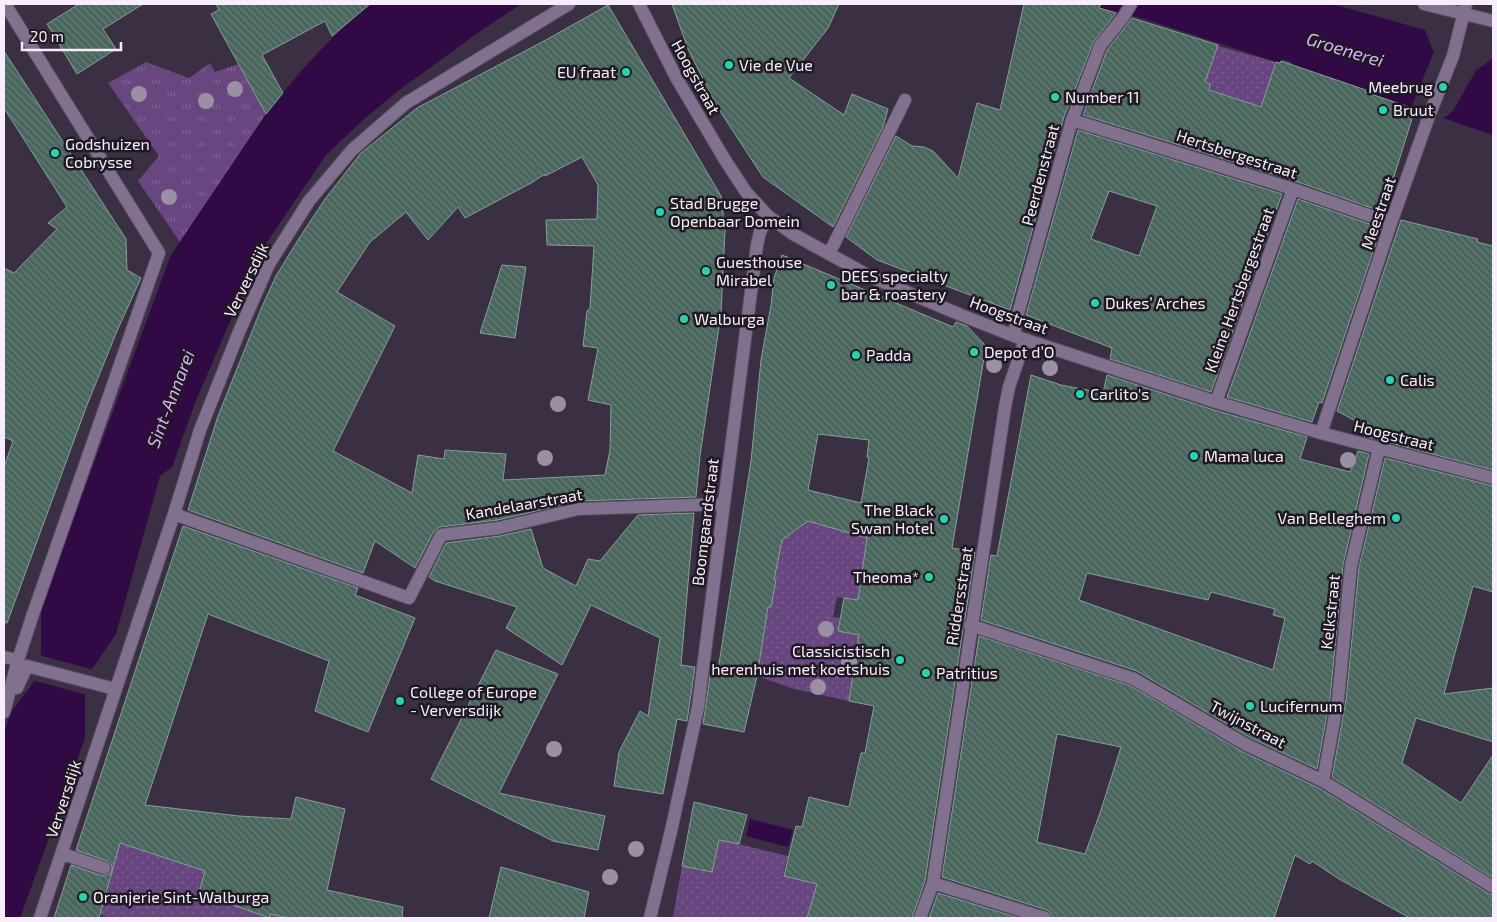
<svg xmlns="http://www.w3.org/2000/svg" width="1497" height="922" viewBox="0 0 1497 922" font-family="'Exo 2',sans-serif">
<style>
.park{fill:url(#park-tufts)}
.garden{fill:url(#garden-dots)}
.water{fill:#300945}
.pier{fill:#3a2f43}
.building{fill:url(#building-back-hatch);stroke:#82a197;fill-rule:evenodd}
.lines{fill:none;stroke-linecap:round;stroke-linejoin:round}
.minor-casing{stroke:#584e61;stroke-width:14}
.minor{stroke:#82718e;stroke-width:12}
.tree{fill:#9b90a3}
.poi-dot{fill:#23d5af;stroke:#1f1922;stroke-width:2}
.labels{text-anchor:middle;stroke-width:5;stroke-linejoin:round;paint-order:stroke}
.poi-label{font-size:16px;fill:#f6eefc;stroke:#1f1922;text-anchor:start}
.street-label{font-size:16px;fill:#f6eefc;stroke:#1f1922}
.water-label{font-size:18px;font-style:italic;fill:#dbb1f9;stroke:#1f1922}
</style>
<defs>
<pattern id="park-tufts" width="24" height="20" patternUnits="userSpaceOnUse" patternTransform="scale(1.25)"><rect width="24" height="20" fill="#68467f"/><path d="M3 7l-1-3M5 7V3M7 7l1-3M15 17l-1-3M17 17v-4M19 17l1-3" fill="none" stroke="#7e6192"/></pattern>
<pattern id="garden-dots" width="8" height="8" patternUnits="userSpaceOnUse" patternTransform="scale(1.25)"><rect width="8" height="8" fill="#68467f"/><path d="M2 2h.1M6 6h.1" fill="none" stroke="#7e6192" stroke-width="1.8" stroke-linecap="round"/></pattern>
<pattern id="building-back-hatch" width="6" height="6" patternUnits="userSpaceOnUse" patternTransform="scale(1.25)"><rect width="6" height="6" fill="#49665d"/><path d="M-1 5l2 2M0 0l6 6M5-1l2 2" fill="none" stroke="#647c75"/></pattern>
</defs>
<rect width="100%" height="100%" fill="#3a2f43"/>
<path class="park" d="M 146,62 L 189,78 L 210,63 L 215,72 L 238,64 L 266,114 L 180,242 L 138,181 L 159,156 L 108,83 Z"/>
<path class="garden" d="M 1218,46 L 1276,62 L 1261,107 L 1210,92 L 1210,84 L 1205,82 Z
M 801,519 L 867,537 L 858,600 L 837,597 L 833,617 L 840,618 L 838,631 L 859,635 L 849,701 L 794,689 L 757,676 L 768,607 L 771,607 L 775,580 L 773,579 L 782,537 L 789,535 L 802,526 Z
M 714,838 L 788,856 L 783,875 L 819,885 L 807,918 L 678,918 L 673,917 L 682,866 L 711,872 L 715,855 Z
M 114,841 L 205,871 L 199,893 L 270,917 L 270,914 L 289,918 L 109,918 L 100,914 L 71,866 L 77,849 Z"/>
<path class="water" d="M 370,4 L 521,4 L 479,32 L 398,91 L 363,120 L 326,155 L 259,254 L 195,403 L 172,467 L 160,476 L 116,634 L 92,669 L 85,696 L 85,738 L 20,918 L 4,918 L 4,734 L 10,714 L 33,683 L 41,654 L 41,606 L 171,255 L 266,114 C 297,74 331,36 370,4 Z
M 1086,4 L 1332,4 L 1425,30 L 1433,51 L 1477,70 L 1493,58 L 1493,135 L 1292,67 L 1292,62 L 1282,59 L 1280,63 L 1145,19 Z
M 750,819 L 793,830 L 788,847 L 746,836 Z"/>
<path class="pier" d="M 1435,49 L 1478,67 L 1453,111 L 1441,120 L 1411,108 Z
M 39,655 L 94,670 L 87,695 L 32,680 Z"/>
<path class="building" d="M 79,4 L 143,4 L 103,29 L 116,49 L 77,74 L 47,24 Z
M 216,4 L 370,4 L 332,36 L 325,21 L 262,55 L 283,93 L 266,114 L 211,14 L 219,10 Z
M 672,4 L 839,4 L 828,28 L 789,78 L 844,115 L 852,94 L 888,109 L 883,127 L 833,227 L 763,177 L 716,105 L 688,49 Z
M 1024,4 L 1101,4 L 1099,8 L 1116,13 L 1093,43 L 1064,117 L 1010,310 L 877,260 L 846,237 L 896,136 L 912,146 L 924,147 L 933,151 L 958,178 L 977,103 L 1000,110 Z
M 608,5 L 721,196 L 725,231 L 721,313 L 700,456 L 696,497 L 578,501 L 498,520 L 440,527 L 434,531 L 415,568 L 375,541 L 363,573 L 188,510 L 218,416 L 261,309 L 276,276 L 298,240 L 325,199 L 361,153 L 417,108 L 544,41 ZM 582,157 L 598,185 L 597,219 L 546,220 L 547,245 L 594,246 L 590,308 L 587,311 L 583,346 L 598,348 L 588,400 L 611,405 L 610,450 L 605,475 L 503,480 L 506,454 L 445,450 L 444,459 L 418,455 L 412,493 L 333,451 L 395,326 L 337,292 L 370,242 L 406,212 L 428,240 L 458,207 L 465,218 L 531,183 L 545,174 L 545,176 Z
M 1132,18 L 1218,45 L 1205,82 L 1210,84 L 1209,90 L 1261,107 L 1276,62 L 1280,63 L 1281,61 L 1366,90 L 1365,92 L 1415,109 L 1383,212 L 1295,181 L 1083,115 L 1107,50 Z
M 4,51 L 126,239 L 127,270 L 141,278 L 117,331 L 87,405 L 7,623 L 4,623 L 4,467 L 13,441 L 4,437 L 4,268 L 14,273 L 57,229 L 48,223 L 67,207 L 4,108 Z
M 1078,130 L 1282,194 L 1211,392 L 1110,359 L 1112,348 L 1026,315 ZM 1109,191 L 1157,206 L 1139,256 L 1091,239 Z
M 1298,199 L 1381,228 L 1322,403 L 1319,402 L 1312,422 L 1227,397 Z
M 1401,220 L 1478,239 L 1477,242 L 1493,246 L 1493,470 L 1364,436 L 1367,427 L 1337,411 Z
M 782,255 L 953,327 L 956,322 L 967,326 L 986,346 L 952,548 L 975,552 L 965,619 L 962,623 L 963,629 L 925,881 L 912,918 L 807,918 L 817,884 L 784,876 L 796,826 L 802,827 L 809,797 L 849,807 L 861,753 L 865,753 L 874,706 L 849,701 L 859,635 L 838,631 L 844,598 L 858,600 L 867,538 L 808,521 L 782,540 L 774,580 L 776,580 L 771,607 L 768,607 L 757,676 L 744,732 L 703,724 L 711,669 L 718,670 L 751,461 L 761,360 L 771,305 L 774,278 ZM 818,434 L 869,440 L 867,457 L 869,458 L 861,503 L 808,490 Z
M 502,265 L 526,267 L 515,338 L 480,333 Z
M 1031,375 L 1061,385 L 1103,393 L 1107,375 L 1214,410 L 1307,437 L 1300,459 L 1350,472 L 1358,451 L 1369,454 L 1343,565 L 1330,698 L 1317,769 L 1249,737 L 1137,671 L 981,620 L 991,555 L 997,556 ZM 1087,573 L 1208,600 L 1211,592 L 1275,609 L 1273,615 L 1285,618 L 1273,670 L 1079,600 Z
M 1385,458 L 1493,486 L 1493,592 L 1473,586 L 1444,694 L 1493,688 L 1493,742 L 1416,718 L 1402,763 L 1461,803 L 1493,755 L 1493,878 L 1332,777 L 1346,700 L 1359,567 Z
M 694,513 L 681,665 L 695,667 L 687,721 L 677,719 L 663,794 L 614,786 L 619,752 L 640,711 L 648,716 L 660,638 L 591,605 L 562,665 L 506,628 L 517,607 L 435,581 L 429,577 L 446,543 L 500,536 L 531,529 L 543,568 L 576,586 L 588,559 L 600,561 L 638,515 Z
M 183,526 L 358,588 L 355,595 L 415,618 L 368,732 L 315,711 L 329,661 L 208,614 L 145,805 L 239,816 L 291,819 L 296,797 L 345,809 L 327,890 L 403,907 L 402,918 L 289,918 L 270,914 L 270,918 L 199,893 L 205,871 L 120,843 L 99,918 L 54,918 L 71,865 L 102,876 L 109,874 L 112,870 L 112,866 L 107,861 L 76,850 Z
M 979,636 L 1131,686 L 1241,751 L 1319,788 L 1489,894 L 1493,895 L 1493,918 L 1410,918 L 1339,879 L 1312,861 L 1310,864 L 1295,855 L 1274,918 L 1053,918 L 1051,913 L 1047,910 L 942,877 ZM 1057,734 L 1121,747 L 1100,813 L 1085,854 L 1037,842 Z
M 496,650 L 558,674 L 499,793 L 605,816 L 598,850 L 553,841 L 431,779 Z
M 694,802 L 747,815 L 739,844 L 719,840 L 712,872 L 682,866 Z
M 501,867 L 589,892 L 584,918 L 489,918 Z
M 938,893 L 1019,918 L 929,918 Z"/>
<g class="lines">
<g class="minor-casing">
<path id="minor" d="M 639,4 L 677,79 L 725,160 L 746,192 L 768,216 L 793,234 L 871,277 L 961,315 L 1014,336 L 1216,402 L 1321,433 L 1493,478
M 1424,4 L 1493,21
M 1072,120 L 1293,189 L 1391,223
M 829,254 L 905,100
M 1014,336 L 1017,317 L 1072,120 L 1100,46 L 1124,16 L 1131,4
M 1216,402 L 1293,189
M 1321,433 L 1391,223 L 1429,116 L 1453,56 L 1466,4
M 174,514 L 409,598 L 441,535 L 499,528 L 578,509 L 724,504
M 970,625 L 1134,679 L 1245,744 L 1323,781 L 1493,887
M 4,657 L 18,660
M 17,688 L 27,666 L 115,689
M 4,712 L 18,660 L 33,614 L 159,253 L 5,4
M 1323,781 L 1338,699 L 1351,566 L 1379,448
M 63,854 L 104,868
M 933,883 L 1045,918
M 40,918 L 174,514 L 200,430 L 239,332 L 269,264 L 309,201 L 352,150 L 406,103 L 569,4
M 650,918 L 671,831 L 698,707 L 757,245 L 760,232 L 768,216
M 920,918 L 933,883 L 1005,407 L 1009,387 L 1025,340"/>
</g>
<use href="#minor" class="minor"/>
</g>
<g class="tree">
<circle cx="235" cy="89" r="8"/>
<circle cx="139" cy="94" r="8"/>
<circle cx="206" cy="101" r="8"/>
<circle cx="169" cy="197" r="8"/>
<circle cx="994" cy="365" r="8"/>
<circle cx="1050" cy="368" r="8"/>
<circle cx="558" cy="404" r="8"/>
<circle cx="545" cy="458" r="8"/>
<circle cx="1348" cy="460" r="8"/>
<circle cx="826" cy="629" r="8"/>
<circle cx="849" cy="662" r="8"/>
<circle cx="818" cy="687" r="8"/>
<circle cx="554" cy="749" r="8"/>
<circle cx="636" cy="849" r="8"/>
<circle cx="610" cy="877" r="8"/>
</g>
<g class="poi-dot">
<circle cx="729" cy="65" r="5"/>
<circle cx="626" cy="72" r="5"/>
<circle cx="1443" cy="87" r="5"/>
<circle cx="1055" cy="97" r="5"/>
<circle cx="1383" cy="110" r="5"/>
<circle cx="55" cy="153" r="5"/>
<circle cx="660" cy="212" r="5"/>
<circle cx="706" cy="271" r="5"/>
<circle cx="831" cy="285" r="5"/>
<circle cx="1095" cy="303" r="5"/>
<circle cx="684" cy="319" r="5"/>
<circle cx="974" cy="352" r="5"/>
<circle cx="856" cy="355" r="5"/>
<circle cx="1390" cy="380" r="5"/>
<circle cx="1080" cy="394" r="5"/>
<circle cx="1194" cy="456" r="5"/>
<circle cx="1396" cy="518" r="5"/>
<circle cx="944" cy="519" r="5"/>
<circle cx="929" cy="577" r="5"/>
<circle cx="900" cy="660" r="5"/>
<circle cx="926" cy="673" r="5"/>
<circle cx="400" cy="701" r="5"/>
<circle cx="1250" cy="706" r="5"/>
<circle cx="83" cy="897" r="5"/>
</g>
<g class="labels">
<g class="poi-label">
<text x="739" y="71">Vie de Vue</text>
<text x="616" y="78" text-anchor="end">EU fraat</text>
<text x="1433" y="93" text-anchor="end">Meebrug</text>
<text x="1065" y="103">Number 11</text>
<text x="1393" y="116">Bruut</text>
<text x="65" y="150">Godshuizen<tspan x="65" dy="18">Cobrysse</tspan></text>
<text x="670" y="209">Stad Brugge<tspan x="670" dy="18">Openbaar Domein</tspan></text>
<text x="716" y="268">Guesthouse<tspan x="716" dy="18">Mirabel</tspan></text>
<text x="841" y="282">DEES specialty<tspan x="841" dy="18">bar &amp; roastery</tspan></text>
<text x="1105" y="309">Dukes’ Arches</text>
<text x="694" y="325">Walburga</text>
<text x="984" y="358">Depot d’O</text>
<text x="866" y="361">Padda</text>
<text x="1400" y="386">Calis</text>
<text x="1090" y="400">Carlito's</text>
<text x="1204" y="462">Mama luca</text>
<text x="934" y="516" text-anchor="end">The Black<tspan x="934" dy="18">Swan Hotel</tspan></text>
<text x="1386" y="524" text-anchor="end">Van Belleghem</text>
<text x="919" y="583" text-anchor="end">Theoma*</text>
<text x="890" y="657" text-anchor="end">Classicistisch<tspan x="890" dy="18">herenhuis met koetshuis</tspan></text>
<text x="936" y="679">Patritius</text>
<text x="410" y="698">College of Europe<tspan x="410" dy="18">- Verversdijk</tspan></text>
<text x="1260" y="712">Lucifernum</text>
<text x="93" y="903">Oranjerie Sint-Walburga</text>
</g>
<g class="street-label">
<text transform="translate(696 77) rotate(61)" y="6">Hoogstraat</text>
<text transform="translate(1237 154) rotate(18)" y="6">Hertsbergestraat</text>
<text transform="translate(1040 175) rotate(-75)" y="6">Peerdenstraat</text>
<text transform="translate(1378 213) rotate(-71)" y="6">Meestraat</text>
<text transform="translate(246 280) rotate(-64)" y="6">Verversdijk</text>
<text transform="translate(1239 290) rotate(-70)" y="6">Kleine Hertsbergestraat</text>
<text transform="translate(1009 315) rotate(20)" y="6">Hoogstraat</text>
<text transform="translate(1394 435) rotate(14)" y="6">Hoogstraat</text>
<text transform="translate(524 504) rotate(-10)" y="6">Kandelaarstraat</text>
<text transform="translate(705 522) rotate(-83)" y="6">Boomgaardstraat</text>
<text transform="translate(959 596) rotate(-81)" y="6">Riddersstraat</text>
<text transform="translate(1330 612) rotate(-84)" y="6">Kelkstraat</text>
<text transform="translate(1248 724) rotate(28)" y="6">Twijnstraat</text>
<text transform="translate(63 799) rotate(-72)" y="6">Verversdijk</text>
</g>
<g class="water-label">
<text transform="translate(1345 50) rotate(17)" y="6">Groenerei</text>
<text transform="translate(171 399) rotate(-69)" y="6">Sint-Annarei</text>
</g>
</g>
<rect width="1497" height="922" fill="none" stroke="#f6eefc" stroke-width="10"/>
<path d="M22 42v8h99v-8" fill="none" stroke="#f6eefc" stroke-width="2.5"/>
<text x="30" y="42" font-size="15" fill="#f6eefc" stroke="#1f1922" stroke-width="4" paint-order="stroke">20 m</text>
</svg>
